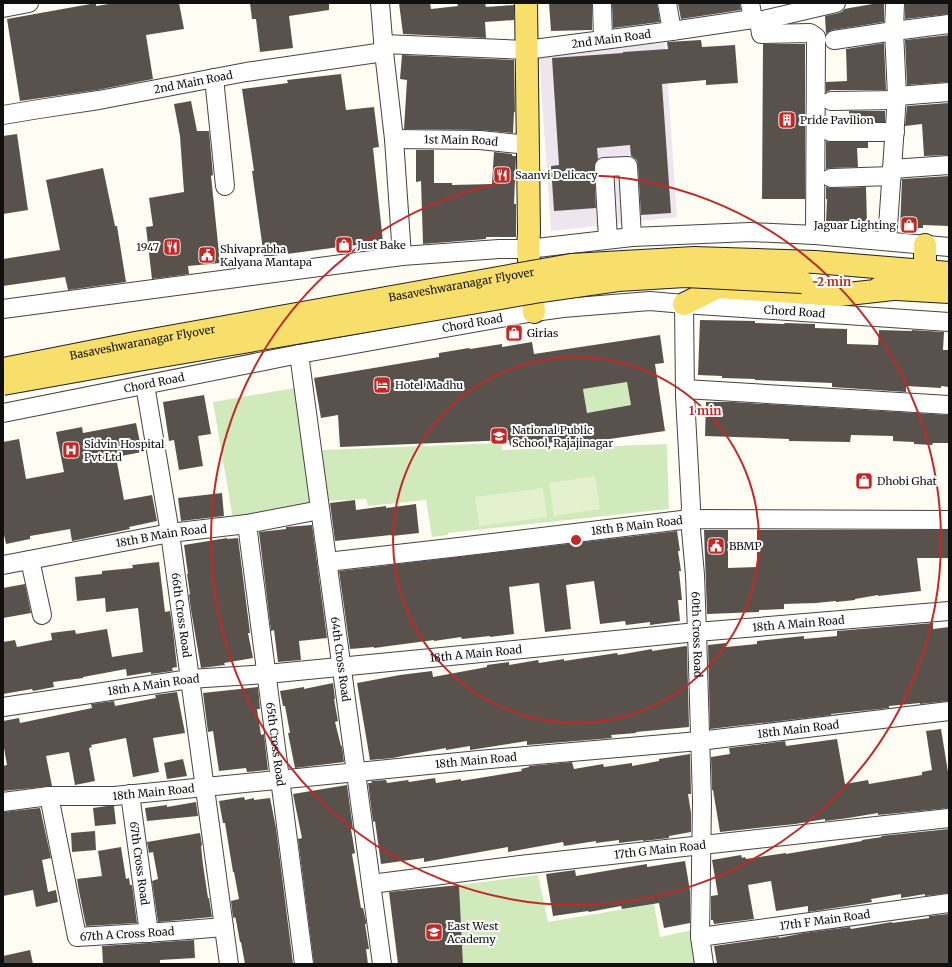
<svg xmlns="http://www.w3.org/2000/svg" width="952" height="967" font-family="Merriweather,serif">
  <rect width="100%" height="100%" fill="#fffdf3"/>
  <path fill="#eee5ee" d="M665 43 677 217 551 231 539 55Z"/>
  <path fill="#d1eabc" d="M627 382 631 405 587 413 583 389Z
    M294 388 315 504 233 519 213 402Z
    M502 443V450L667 444 669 509 458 532 448 533V535L432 537 426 500 368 506 366 499 327 501 322 450Z
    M538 875 548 922 654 904 660 937 692 930 698 964H463L459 885Z"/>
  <path fill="#e3f1ce" d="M595 476 600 509 554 516 549 483Z
    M543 488 547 517 479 526 475 497Z"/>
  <path fill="#59524c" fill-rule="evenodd" d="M96 3V6L115 3H179L184 29 146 35 153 79 97 90 20 101 7 19Z
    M250 3H329V10L289 16 293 48 260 52 256 19H252Z
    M399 3H430L431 9 458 6 457 3H485L486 7 514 5V20L485 22 486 38 403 34Z
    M549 3H592V30L551 31Z
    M612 3H657L660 22 613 28Z
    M678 3H740L741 10 681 19Z
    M878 3H884V22L832 30 828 32 826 34 825 16 839 13 843 11 844 9Z
    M905 3H949V14L905 19Z
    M949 35V82L907 85 905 40Z
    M701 40 702 47 735 45 738 83 706 85V80L662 84 671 213 641 215 638 165 637 160 633 157 631 156 630 145 597 148 598 159 595 163 594 168 596 208 554 211 551 166 559 165 552 58 623 53V52L668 49 667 42Z
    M884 43 886 90H831L826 92V82L847 81 846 49Z
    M763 44H805V199H762Z
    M402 55 514 60 515 112H514L513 133 480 130 404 129 407 80 400 79Z
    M341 74 346 110 374 107 379 147 373 148 383 242 332 248 264 257 252 171H254L242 89 288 83 287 80Z
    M191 101 197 131H209L213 175 211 176 220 263 188 266 189 274 152 279 146 227 153 226 149 198 184 192 180 136 174 104Z
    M949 103V155L924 156 922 124 905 126 907 106Z
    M849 111H885V122H849Z
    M17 134 28 210 3 214V136Z
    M826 141 830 142H868V148H857L858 167 831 168 826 169Z
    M416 150H434V183H452V185L492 184 494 152 512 154V156H516L514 204H516V237H486V239L423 244 421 181 416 182Z
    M103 168 115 226H117L126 282 68 290 65 277 3 286V259L60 250 46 180Z
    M949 176V226L923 225V228H900L902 179Z
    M826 187 831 188 866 187 867 223H846V222H826L827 199H826Z
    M700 320 755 321V323L784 324 785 323 815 324V328L847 329V344L878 345 879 330 912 331V330L944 332 943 350H949V387L941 386V388L906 386V392L832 387V383L755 380V379L722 378V376L698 375Z
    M660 335 664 363 655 364 665 431 568 445 567 441 510 446 509 440 340 447 338 415 321 418 314 378 439 357V353L469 348 470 349 502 344V347L532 342 534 354ZM627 382 631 405 587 413 583 389Z
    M204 395 211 434 198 436 203 466 179 470 174 440 169 441 163 402Z
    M706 402H732L949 415V443H933L932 445 914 444V442L893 441V436L851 435 850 442 789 441V439L705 436Z
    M136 423 142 452 116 457 124 500 152 495 157 521 129 527 130 529 72 541 70 529 30 536V539L6 544 3 530V442L19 439 26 479 64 472 56 432 82 427 83 433Z
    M222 493 224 516 181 521 178 498Z
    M355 500 356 510 386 506V508L416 504 419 533 392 536 391 535 335 541 330 503Z
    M312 525 327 638 299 641 301 660 278 662 274 630 271 631 259 532 286 529V527Z
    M704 530H728V568L757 567V530H949V558H917L921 591 878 596V595L855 599V600L836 602V601L816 603 784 604V609L759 610V612L707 614Z
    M677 531 680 551H678L681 571H679L682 600H678L680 621 650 625V622L626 625 625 621 600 624 594 581 566 585 571 629 545 632 539 583 509 587 514 634 490 637V636L462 639 461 637 434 641V640L374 648V647L350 649 339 571Z
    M227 538V539L238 538 250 633H248L253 658 224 663 225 665 201 668 191 610 189 595 190 594 187 574H188L184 545Z
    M159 562 165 612 170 611 173 631 177 667 172 668 173 671 151 674V672L127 676 126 669 83 677V678L53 682 54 687 33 691 32 689 3 694V642L15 640 17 647 52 640 51 633 75 630 76 634 107 629 112 657 143 652 138 608 106 612 105 598 77 601 75 577 102 574V571L133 568 132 565Z
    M25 584 31 613 3 618V588Z
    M933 623V629L949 627V701L920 704V703L889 706V708L831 714V715L710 729 708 645 726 643V647L757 644V641L804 636V639L837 636V631Z
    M686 646 687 647 689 727 636 732V733L611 735 612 738 527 745V741L470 750V746L446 750V748L412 754 393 758 370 760 357 683 400 675 432 671 433 677 487 667V665L509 662V665L538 660 539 663 564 659V661L617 653 618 655 652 649V651Z
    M333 683 335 699H334L338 721 335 722 341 746H342L344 762 295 768 288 733H290L285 706H283L280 691 304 687V689Z
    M258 687 260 709H257L261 735 264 734 268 770 247 772 246 768 219 771 213 731 208 732 203 693Z
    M177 692 185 733 153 738 159 772 133 777 126 738 91 745 92 747 89 748 95 781 75 785 69 752 46 756 52 786 3 791V766L7 765 3 742V721L19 718 20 723 92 708 91 704 114 701 115 706 156 698 155 695Z
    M941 729 949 778V808L878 815V813L848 818 825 821V819L795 824 720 832 713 790H712L711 757 730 754 729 748 785 741 786 746 837 739 845 784 868 780 869 784 922 775V772L932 770 926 731Z
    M690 754 691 794H688L691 813V832L669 836V838L643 841V840L619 843V840L596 843V841L564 846 563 842 508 852V847L424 862V858L381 864 375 821 373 822 368 783H372L371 781 386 780 387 783 408 780 409 782 435 778 436 783 461 779V781L522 771 521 769 529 767V766L572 762 574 769 603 764 604 767 632 763V766L659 761V759Z
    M183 759 187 776 167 779 164 763Z
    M347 785 353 829H351L355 853 352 854 361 908H363L366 921V924H365L369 949H366L368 964H314L298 839 302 838 293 794Z
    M244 797 245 800 254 798V800L270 798 276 828 293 964H245L241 942H240L236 920 235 917 233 918 231 901 239 899 234 872H233L225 823H223L219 801Z
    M196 802 198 816 147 821 145 808 167 805V807Z
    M107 806H114L116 824 95 826 93 808Z
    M40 808 51 858 42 860 48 892 56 890 58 902 36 907 33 890 3 896V812Z
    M949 829V893L925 896V894L901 898V894L871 899 872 902 847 906 808 912V906L776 911 771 881 748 885 754 919 714 924 713 920H711V896L718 895 712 860 741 855 742 858 745 857 746 859 786 853V854L862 841V840L882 837 881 836Z
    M95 831 96 850 72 852 71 833Z
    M200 833 202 845 201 846 203 865 208 898H209L212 917 158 922 152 881 158 879 153 852 149 853 147 842Z
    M121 847 126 879 129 878 130 885H132L137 923 86 926 79 891 77 879 102 876 98 851Z
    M685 861 690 891V923L664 928 659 903 622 909 621 906 589 912 588 911 553 916 546 874 575 870 576 876 647 864V867Z
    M459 885 463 964H398L389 892Z
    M949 914V964H717L714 946 779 937V938L804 933 850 927 851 929 892 922V923L929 918V916Z
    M194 940 195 958 160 960V964H103L102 946Z
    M30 950 33 964H3V956Z"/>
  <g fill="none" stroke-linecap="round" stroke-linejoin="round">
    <defs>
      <g id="minor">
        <path d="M380 3 384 52 394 139 402 256"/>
        <path d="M602 3 603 40"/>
        <path d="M667 3 672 31"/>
        <path d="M750 3 753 19"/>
        <path d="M3 8 29 3"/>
        <path d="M759 21 761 34 810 33 816 37 815 235"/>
        <path d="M834 40 894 31 949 24"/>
        <path id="s1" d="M383 44 526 50 672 31 753 19 759 21 836 3"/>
        <path d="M214 78 225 186"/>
        <path d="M897 96 949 92"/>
        <path d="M831 101 897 100"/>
        <path id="s2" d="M3 115 39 109 99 100 246 72 384 52"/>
        <path d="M830 132H895"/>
        <path id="s3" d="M394 139 480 140 528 145"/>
        <path d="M892 169 949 165"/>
        <path d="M831 178 892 176"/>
        <path d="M608 239 604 167 628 166 632 237"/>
        <path d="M887 241 897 96 894 31 895 3"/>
        <path id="s4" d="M684 304 685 396 691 507 690 519 695 575 697 632 702 801 700 937 704 964"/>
        <path d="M3 309 402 256 499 249H528L632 237 750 232 815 235 949 247"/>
        <path id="s5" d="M299 354 382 964"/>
        <path id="s6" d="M145 385 170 533 229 964"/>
        <path d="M685 389 949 405"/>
        <path id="s7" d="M3 413 299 354 534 312 563 308 650 301 684 304 949 322"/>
        <path id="s8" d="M247 524 304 964"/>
        <path d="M30 560 42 615"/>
        <path id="s9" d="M327 562 459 547 690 519 949 520"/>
        <path id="s10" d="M3 565 170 533 247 524 320 510"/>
        <path id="s11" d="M3 707 190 679 267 674 697 632 949 611"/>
        <path id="s12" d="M130 794 149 933"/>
        <path id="s13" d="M49 796 77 937 175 931 224 927"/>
        <path id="s14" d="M3 802 49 796H114L479 760 699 741 949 711"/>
        <path id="s15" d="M371 884 520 865 949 818"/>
        <path id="s16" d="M700 937 949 903"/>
      </g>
      <path id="major" d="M526 3 529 232 528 249 534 312
        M815 262 949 273
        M925 272V245
        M879 288 949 292
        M684 304 718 287 839 295 893 289"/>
    </defs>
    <use href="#minor" stroke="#434343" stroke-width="20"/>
    <use href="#major" stroke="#212121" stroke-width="24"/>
    <use href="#minor" stroke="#fff" stroke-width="18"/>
    <use href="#major" stroke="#f8de6a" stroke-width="22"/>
    <defs>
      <g id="major-bridge">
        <path id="s17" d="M3 369 135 343 571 265 694 258 815 262"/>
        <path d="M3 384 138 360 541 291 618 280 685 276 802 282"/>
      </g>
    </defs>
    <use href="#major-bridge" stroke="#212121" stroke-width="24" stroke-linecap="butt"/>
    <use href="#major-bridge" stroke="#f8de6a" stroke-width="22"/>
  </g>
  <g fill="none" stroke="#c12927" stroke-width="2">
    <circle cx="576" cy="540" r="183"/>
    <circle cx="576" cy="540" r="365"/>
  </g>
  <defs>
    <symbol id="building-square" viewBox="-11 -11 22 22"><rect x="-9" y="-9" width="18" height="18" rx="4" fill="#c12927" stroke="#fff"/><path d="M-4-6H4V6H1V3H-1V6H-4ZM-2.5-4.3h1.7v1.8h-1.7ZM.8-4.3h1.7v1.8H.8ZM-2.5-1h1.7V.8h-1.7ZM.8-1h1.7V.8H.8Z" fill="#fff"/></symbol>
    <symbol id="restaurant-square" viewBox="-11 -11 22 22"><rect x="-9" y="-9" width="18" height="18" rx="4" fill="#c12927" stroke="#fff"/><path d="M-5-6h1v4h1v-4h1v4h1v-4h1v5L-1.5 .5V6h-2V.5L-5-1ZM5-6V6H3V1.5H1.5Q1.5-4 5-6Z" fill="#fff"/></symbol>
    <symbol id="shop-square" viewBox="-11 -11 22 22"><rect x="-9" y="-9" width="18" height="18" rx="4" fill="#c12927" stroke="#fff"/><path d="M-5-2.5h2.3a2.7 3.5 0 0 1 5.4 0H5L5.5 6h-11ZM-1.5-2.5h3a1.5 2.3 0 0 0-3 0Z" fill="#fff"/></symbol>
    <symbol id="civic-square" viewBox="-11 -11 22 22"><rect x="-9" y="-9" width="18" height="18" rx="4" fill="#c12927" stroke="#fff"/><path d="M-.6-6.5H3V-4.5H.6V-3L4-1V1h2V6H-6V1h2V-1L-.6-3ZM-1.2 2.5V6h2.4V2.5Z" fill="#fff"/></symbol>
    <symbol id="hotel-square" viewBox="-11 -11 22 22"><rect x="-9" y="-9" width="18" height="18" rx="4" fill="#c12927" stroke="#fff"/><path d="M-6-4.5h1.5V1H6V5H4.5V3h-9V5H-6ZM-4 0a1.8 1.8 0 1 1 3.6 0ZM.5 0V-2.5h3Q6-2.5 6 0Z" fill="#fff"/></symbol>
    <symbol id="school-square" viewBox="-11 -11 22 22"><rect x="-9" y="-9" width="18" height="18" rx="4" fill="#c12927" stroke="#fff"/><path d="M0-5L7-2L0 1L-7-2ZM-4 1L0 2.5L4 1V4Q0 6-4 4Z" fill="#fff"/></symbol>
    <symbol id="hospital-square" viewBox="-11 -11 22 22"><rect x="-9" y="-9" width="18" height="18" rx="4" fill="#c12927" stroke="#fff"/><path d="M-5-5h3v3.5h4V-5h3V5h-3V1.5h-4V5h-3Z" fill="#fff"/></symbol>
  </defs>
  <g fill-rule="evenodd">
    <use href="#building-square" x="777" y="110" width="20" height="20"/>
    <use href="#restaurant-square" x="492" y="165" width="20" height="20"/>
    <use href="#shop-square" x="899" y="215" width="20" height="20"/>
    <use href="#shop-square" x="334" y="235" width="20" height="20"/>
    <use href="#restaurant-square" x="162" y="237" width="20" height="20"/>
    <use href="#civic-square" x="197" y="245" width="20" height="20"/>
    <use href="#shop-square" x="504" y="323" width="20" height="20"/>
    <use href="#hotel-square" x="372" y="375" width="20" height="20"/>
    <use href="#school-square" x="489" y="426" width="20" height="20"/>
    <use href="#hospital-square" x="61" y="440" width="20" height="20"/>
    <use href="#shop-square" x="854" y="471" width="20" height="20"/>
    <use href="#civic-square" x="706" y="536" width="20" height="20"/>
    <use href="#school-square" x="424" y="922" width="20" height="20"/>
  </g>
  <g text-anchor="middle" stroke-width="4" stroke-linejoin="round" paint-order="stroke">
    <g font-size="11" fill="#101010" stroke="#fff">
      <text dy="4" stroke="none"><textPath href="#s1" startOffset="229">2nd Main Road</textPath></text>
      <text dy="4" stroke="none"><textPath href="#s2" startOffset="193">2nd Main Road</textPath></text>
      <text dy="4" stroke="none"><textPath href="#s3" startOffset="67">1st Main Road</textPath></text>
      <text dy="4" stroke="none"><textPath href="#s17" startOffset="466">Basaveshwaranagar Flyover</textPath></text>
      <text dy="4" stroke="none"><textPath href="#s7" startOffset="802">Chord Road</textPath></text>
      <text dy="4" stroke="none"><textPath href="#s7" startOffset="478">Chord Road</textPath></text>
      <text dy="4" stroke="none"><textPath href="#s17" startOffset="142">Basaveshwaranagar Flyover</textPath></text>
      <text dy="4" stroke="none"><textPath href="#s7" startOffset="154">Chord Road</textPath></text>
      <text dy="4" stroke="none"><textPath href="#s9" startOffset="312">18th B Main Road</textPath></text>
      <text dy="4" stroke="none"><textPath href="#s10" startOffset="161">18th B Main Road</textPath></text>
      <text dy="4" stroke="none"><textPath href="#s6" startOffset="233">66th Cross Road</textPath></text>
      <text dy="4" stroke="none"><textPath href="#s11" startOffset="800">18th A Main Road</textPath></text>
      <text dy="4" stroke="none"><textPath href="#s4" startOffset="331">60th Cross Road</textPath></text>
      <text dy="4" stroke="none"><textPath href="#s11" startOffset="476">18th A Main Road</textPath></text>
      <text dy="4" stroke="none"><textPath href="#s5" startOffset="308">64th Cross Road</textPath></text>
      <text dy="4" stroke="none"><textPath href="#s11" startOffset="152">18th A Main Road</textPath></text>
      <text dy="4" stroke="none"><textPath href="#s14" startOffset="799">18th Main Road</textPath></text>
      <text dy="4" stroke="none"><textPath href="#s8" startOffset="222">65th Cross Road</textPath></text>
      <text dy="4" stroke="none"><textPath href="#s14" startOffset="475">18th Main Road</textPath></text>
      <text dy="4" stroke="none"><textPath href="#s14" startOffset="151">18th Main Road</textPath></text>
      <text dy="4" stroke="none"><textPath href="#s15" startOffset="291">17th G Main Road</textPath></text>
      <text dy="4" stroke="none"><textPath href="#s12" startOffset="70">67th Cross Road</textPath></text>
      <text dy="4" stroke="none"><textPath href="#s16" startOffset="126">17th F Main Road</textPath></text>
      <text dy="4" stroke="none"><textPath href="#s13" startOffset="194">67th A Cross Road</textPath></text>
    </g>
    <g font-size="11" fill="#101010" stroke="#fff" text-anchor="start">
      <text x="800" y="124">Pride Pavilion</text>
      <text x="515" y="179">Saanvi Delicacy</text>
      <text x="896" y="229" text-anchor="end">Jaguar Lighting</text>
      <text x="357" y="249">Just Bake</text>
      <text x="159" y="251" text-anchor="end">1947</text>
      <text x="220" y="253">Shivaprabha<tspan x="220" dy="13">Kalyana Mantapa</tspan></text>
      <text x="527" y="337">Girias</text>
      <text x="395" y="389">Hotel Madhu</text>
      <text x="512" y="434">National Public<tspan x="512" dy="13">School, Rajajinagar</tspan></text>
      <text x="84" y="448">Sidvin Hospital<tspan x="84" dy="13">Pvt Ltd</tspan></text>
      <text x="877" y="485">Dhobi Ghat</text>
      <text x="729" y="550">BBMP</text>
      <text x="447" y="930">East West<tspan x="447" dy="13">Academy</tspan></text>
    </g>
  </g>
  <circle cx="576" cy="540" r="6" fill="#c12927" stroke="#fff" stroke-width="2"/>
  <g font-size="12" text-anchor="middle" font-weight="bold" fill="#c12927" stroke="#fff" stroke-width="4" stroke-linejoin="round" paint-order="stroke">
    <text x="834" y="286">2 min</text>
    <text x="705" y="415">1 min</text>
  </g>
  <rect width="952" height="967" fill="none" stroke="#101010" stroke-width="8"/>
</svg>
